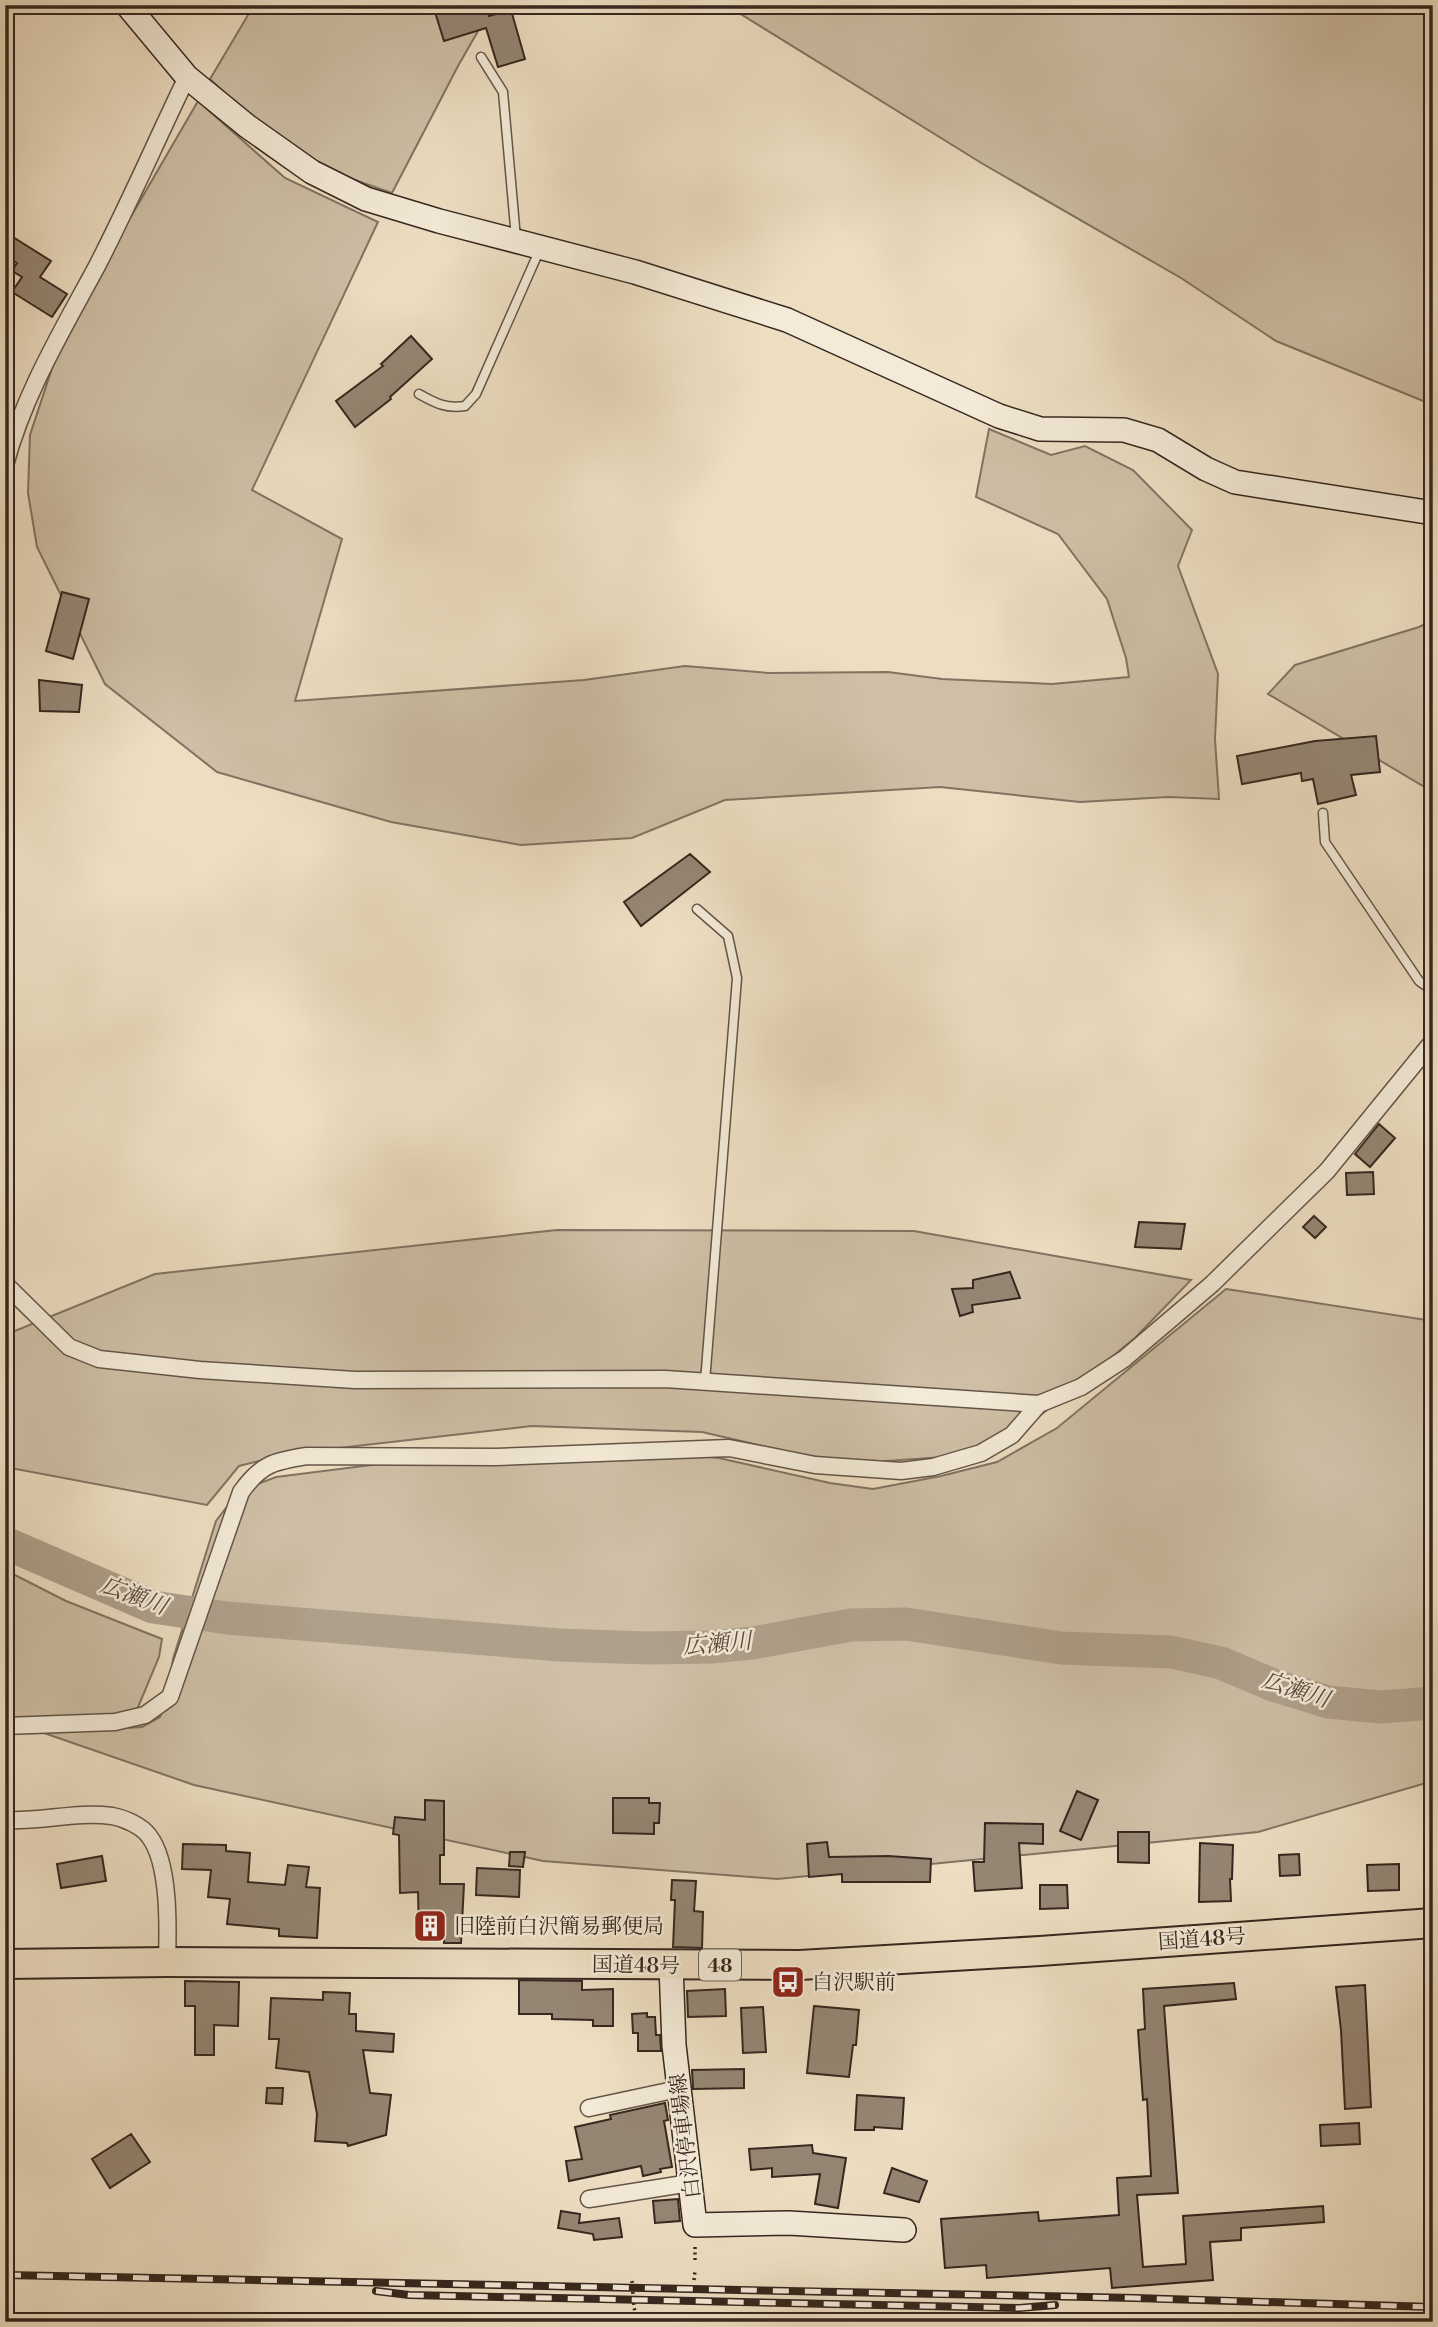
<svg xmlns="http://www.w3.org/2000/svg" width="1438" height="2327" font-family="'Libre Bodoni','Noto Serif JP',serif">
  <rect width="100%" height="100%" fill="#eddec2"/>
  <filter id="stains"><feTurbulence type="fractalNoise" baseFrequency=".00286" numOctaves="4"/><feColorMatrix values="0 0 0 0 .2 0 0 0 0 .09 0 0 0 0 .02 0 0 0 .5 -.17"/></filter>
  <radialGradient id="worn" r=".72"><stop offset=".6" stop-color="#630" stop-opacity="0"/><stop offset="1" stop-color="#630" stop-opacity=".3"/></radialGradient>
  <path fill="#cebfa6" stroke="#827362" stroke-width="2" d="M254 5H493L458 66 392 193 295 159 210 79Z
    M726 5H1433V405L1276 341 1181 278 983 164Z
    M198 101 285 178 378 222 252 490 342 539 295 701 584 680 685 666 769 673 888 672 942 679 1052 684 1129 677 1126 658 1107 599 1058 534 976 497 989 429 1051 455 1085 446 1133 470 1192 530 1178 566 1218 674 1215 739 1219 799 1168 797 1080 802 940 787 725 800 632 838 521 845 391 822 217 772 105 684 37 547 28 493 30 435 64 332Z
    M1433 620V792L1268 694 1295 665 1419 627Z
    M557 1230 914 1231 1191 1280 1135 1338 1036 1419 959 1456 842 1464 702 1432 532 1426 286 1454 239 1466 207 1505 5 1467V1335L155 1274Z
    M1226 1289 1433 1321V1781L1258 1832 777 1879 543 1861 194 1785 44 1733 142 1727 160 1717 169 1690 173 1659 216 1521 239 1491 276 1477 411 1460 653 1451 719 1458 830 1483 873 1489 941 1476 997 1462 1057 1428Z
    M5 1570 66 1601 162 1639 159 1657 136 1712 72 1721 14 1720 5 1717Z"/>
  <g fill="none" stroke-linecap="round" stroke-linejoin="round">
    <path stroke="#afa08b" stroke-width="33" d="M5 1543 153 1607 227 1618 559 1645 648 1648 711 1647 753 1643 851 1625 906 1624 1061 1648 1171 1652 1221 1663 1273 1685 1328 1702 1381 1707 1433 1703"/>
  </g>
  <path fill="#958674" stroke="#36271f" stroke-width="2" d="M460 5H485L489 16 511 10 525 59 498 67 486 28 444 41 435 12Z
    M5 232 51 261 40 277 67 294 52 317 12 292 22 277 12 271 17 263 5 256Z
    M411 336 432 359 390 397 391 399 355 427 336 401 383 366 381 364Z
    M62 592 89 599 73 659 46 651Z
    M39 680 82 685 79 712 40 711Z
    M1376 736 1380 772 1351 775 1356 795 1318 804 1313 779 1302 781 1301 773 1242 784 1237 756 1315 741Z
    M690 854 710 872 641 926 624 902Z
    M1379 1124 1395 1138 1370 1167 1355 1154Z
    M1373 1172 1374 1194 1347 1195 1346 1173Z
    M1314 1216 1326 1227 1315 1238 1303 1227Z
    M1139 1222 1185 1224 1181 1249 1135 1247Z
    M1010 1272 1020 1298 972 1305 973 1312 960 1316 952 1289 973 1288V1280Z
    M1077 1791 1098 1800 1081 1840 1060 1831Z
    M613 1798H649V1803H660L659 1823H654V1834L613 1833Z
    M425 1800 444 1801V1855H440V1884H464L461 1943H444V1935H419L418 1892 400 1893 399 1835 393 1834 395 1817 425 1820Z
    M985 1823 1043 1824V1844L1019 1843 1022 1888 975 1891 973 1862H984Z
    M1118 1832H1149V1863L1118 1862Z
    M827 1842 829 1857 888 1856 931 1859 930 1882H842V1874L809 1877 807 1844Z
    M1200 1843 1233 1845 1232 1879H1230L1231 1901 1199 1902Z
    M183 1844 226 1845V1851L250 1853 248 1882 285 1885 288 1865 309 1867 306 1887 320 1888 317 1938 279 1936V1929L227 1924 230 1899 208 1897 211 1870 182 1869Z
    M510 1852H525L523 1867 509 1866Z
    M1299 1854 1300 1875 1280 1876 1279 1855Z
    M102 1856 106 1881 61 1888 57 1864Z
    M1399 1864V1890L1368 1891 1367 1865Z
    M477 1868 520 1870 519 1897 476 1895Z
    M672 1880 696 1881 694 1911 703 1912 702 1948 673 1947 675 1900H671Z
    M1040 1885H1067L1068 1908 1040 1909Z
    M519 1980 582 1981V1990L613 1989V2026H593V2020L552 2019V2014H519Z
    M185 1981 239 1982 238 2026 214 2025V2055H195V2006H185Z
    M1234 1983 1236 1999 1164 2006 1178 2193 1137 2195 1143 2267 1186 2264 1183 2216 1323 2206 1324 2222 1241 2228V2240L1210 2242 1213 2280 1112 2288 1110 2268 987 2278 986 2265 945 2268 941 2219 1038 2212 1039 2221 1119 2215 1117 2178 1151 2176 1147 2099 1143 2100 1138 2030 1145 2029 1143 1989Z
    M1365 1985 1371 2107 1345 2109 1341 2030 1336 1987Z
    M725 1989 726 2016 688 2017 687 1991Z
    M323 1992 350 1993 349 2014H356V2031L394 2034 393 2052 363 2050 370 2093 391 2095 386 2135 348 2146 347 2143 315 2141 317 2114 309 2072 276 2068 279 2039H269L271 1998 323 2000Z
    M814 2006 859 2010 856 2045H853L849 2077 807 2073Z
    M763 2007 766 2052 743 2053 741 2008Z
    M647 2013V2017H655L656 2035H660L661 2051H638V2033H633L632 2014Z
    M744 2069V2088L693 2089 692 2070Z
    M267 2088H283L282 2104 266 2103Z
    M857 2095 904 2098 902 2129 874 2127V2130H855Z
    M665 2103 668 2120 664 2121 672 2167 660 2169 661 2172 643 2176 641 2166 569 2181 566 2161 582 2159 575 2127 611 2119 610 2115Z
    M1359 2123 1360 2144 1321 2146 1320 2125Z
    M131 2134 150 2162 110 2188 92 2159Z
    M812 2145 813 2153 846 2158 838 2208 815 2204 820 2174 772 2177V2168L751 2170 749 2149Z
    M892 2168 927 2181 919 2202 884 2193Z
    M678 2199 680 2221 655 2223 653 2201Z
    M561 2211 580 2214 579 2223 619 2218 622 2237 594 2240 593 2234 558 2228Z"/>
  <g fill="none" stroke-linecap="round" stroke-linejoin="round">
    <defs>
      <path id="lane" d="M481 57 503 92 516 238
        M419 394C435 403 446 409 465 406L476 394 540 249
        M1323 813 1325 842 1419 981 1433 991
        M697 909 728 936 737 978 705 1382"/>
      <path id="street" d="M5 465C24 394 62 331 97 266 129 204 157 139 187 77
        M5 1284 69 1347 99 1359 200 1370 355 1380 665 1379 1039 1404
        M5 1726 115 1722 145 1715 170 1697 241 1492C261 1464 274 1461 307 1456L496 1457 729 1448 815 1465 901 1471 933 1467 981 1453 1012 1435 1039 1404 1081 1387 1124 1359 1212 1284 1327 1171 1433 1041
        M5 1820C41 1822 77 1811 112 1816 124 1818 142 1826 149 1836 170 1863 168 1928 167 1962
        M589 2108 678 2089
        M589 2199 690 2183"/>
      <path id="secondary" d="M127 5 187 77 247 126 312 172 366 199 439 221 635 272 787 320 999 416 1040 429 1124 430 1158 440 1206 469 1235 482 1433 513
        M671 1965 674 2045 695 2225 789 2223 904 2230"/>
      <path id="highway" d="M5 1964 167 1962 800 1965 1040 1951 1433 1923"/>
    </defs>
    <use href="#lane" stroke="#645548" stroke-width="11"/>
    <use href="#street" stroke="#645548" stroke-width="19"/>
    <use href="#secondary" stroke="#36271f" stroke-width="26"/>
    <use href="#highway" stroke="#36271f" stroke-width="32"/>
    <path stroke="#36271f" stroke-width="3.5" stroke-dasharray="2 3.5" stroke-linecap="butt" d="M695 2260V2246
      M694 2280 695 2271
      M632 2281 634 2308 638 2320 643 2322"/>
    <use href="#lane" stroke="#f3ead7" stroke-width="8"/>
    <use href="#street" stroke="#f3ead7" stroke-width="16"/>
    <use href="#secondary" stroke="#f3ead7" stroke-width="23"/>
    <use href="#highway" stroke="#eddec2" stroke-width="28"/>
    <defs>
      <path id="rail" d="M5 2275 1135 2298 1433 2307
        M376 2291 409 2295 1019 2308 1055 2305"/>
    </defs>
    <use href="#rail" stroke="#36271f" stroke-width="8"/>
    <use href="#rail" stroke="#f3ead7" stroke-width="5" stroke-dasharray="16" stroke-linecap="butt"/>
  </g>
  <defs>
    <symbol id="building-square" viewBox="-11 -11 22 22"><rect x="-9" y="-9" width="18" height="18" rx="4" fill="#8f2418" stroke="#f3ead7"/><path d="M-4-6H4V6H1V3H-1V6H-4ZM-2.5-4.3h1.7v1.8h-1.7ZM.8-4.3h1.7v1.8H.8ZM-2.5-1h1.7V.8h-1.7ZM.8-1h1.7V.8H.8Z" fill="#fff"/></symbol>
    <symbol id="bus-square" viewBox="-11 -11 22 22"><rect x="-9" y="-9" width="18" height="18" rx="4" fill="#8f2418" stroke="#f3ead7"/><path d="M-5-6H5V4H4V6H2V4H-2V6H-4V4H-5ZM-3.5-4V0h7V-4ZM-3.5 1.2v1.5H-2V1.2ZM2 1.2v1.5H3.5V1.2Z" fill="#fff"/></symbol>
  </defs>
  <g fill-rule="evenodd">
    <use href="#building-square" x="411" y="1907" width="38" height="38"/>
    <use href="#bus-square" x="769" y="1963" width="38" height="38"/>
  </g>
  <g text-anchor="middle" stroke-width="5" stroke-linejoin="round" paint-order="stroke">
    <rect fill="#f3ead7" stroke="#6f6256" stroke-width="2" x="699" y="1949.5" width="42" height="31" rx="5"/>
    <g font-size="19" font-weight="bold" fill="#36271f">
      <text x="720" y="1972">48</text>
    </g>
    <g font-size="21" fill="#36271f" stroke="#f3ead7" text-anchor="start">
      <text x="454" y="1933">旧陸前白沢簡易郵便局</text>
      <text x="812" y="1989">白沢駅前</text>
    </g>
    <g font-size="21" fill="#36271f" stroke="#f3ead7">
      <text transform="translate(1202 1939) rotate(-4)" y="7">国道48号</text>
      <text transform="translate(636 1965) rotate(1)" y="7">国道48号</text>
      <text transform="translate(685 2136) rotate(-97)" y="7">白沢停車場線</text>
    </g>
    <g font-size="23" font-style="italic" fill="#5a4b3f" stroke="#f3ead7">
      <text transform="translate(134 1595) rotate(20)" y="8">広瀬川</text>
      <text transform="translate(717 1643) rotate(-5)" y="8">広瀬川</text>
      <text transform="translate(1296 1689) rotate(18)" y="8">広瀬川</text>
    </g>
  </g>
  <rect width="1438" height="2327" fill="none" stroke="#eddec2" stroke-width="28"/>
  <rect x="7" y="7" width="1424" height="2313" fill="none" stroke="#36271f" stroke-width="3.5"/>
  <rect x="14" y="14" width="1410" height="2299" fill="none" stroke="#36271f" stroke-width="2"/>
  <rect width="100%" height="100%" filter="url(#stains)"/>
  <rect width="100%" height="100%" fill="url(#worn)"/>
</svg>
